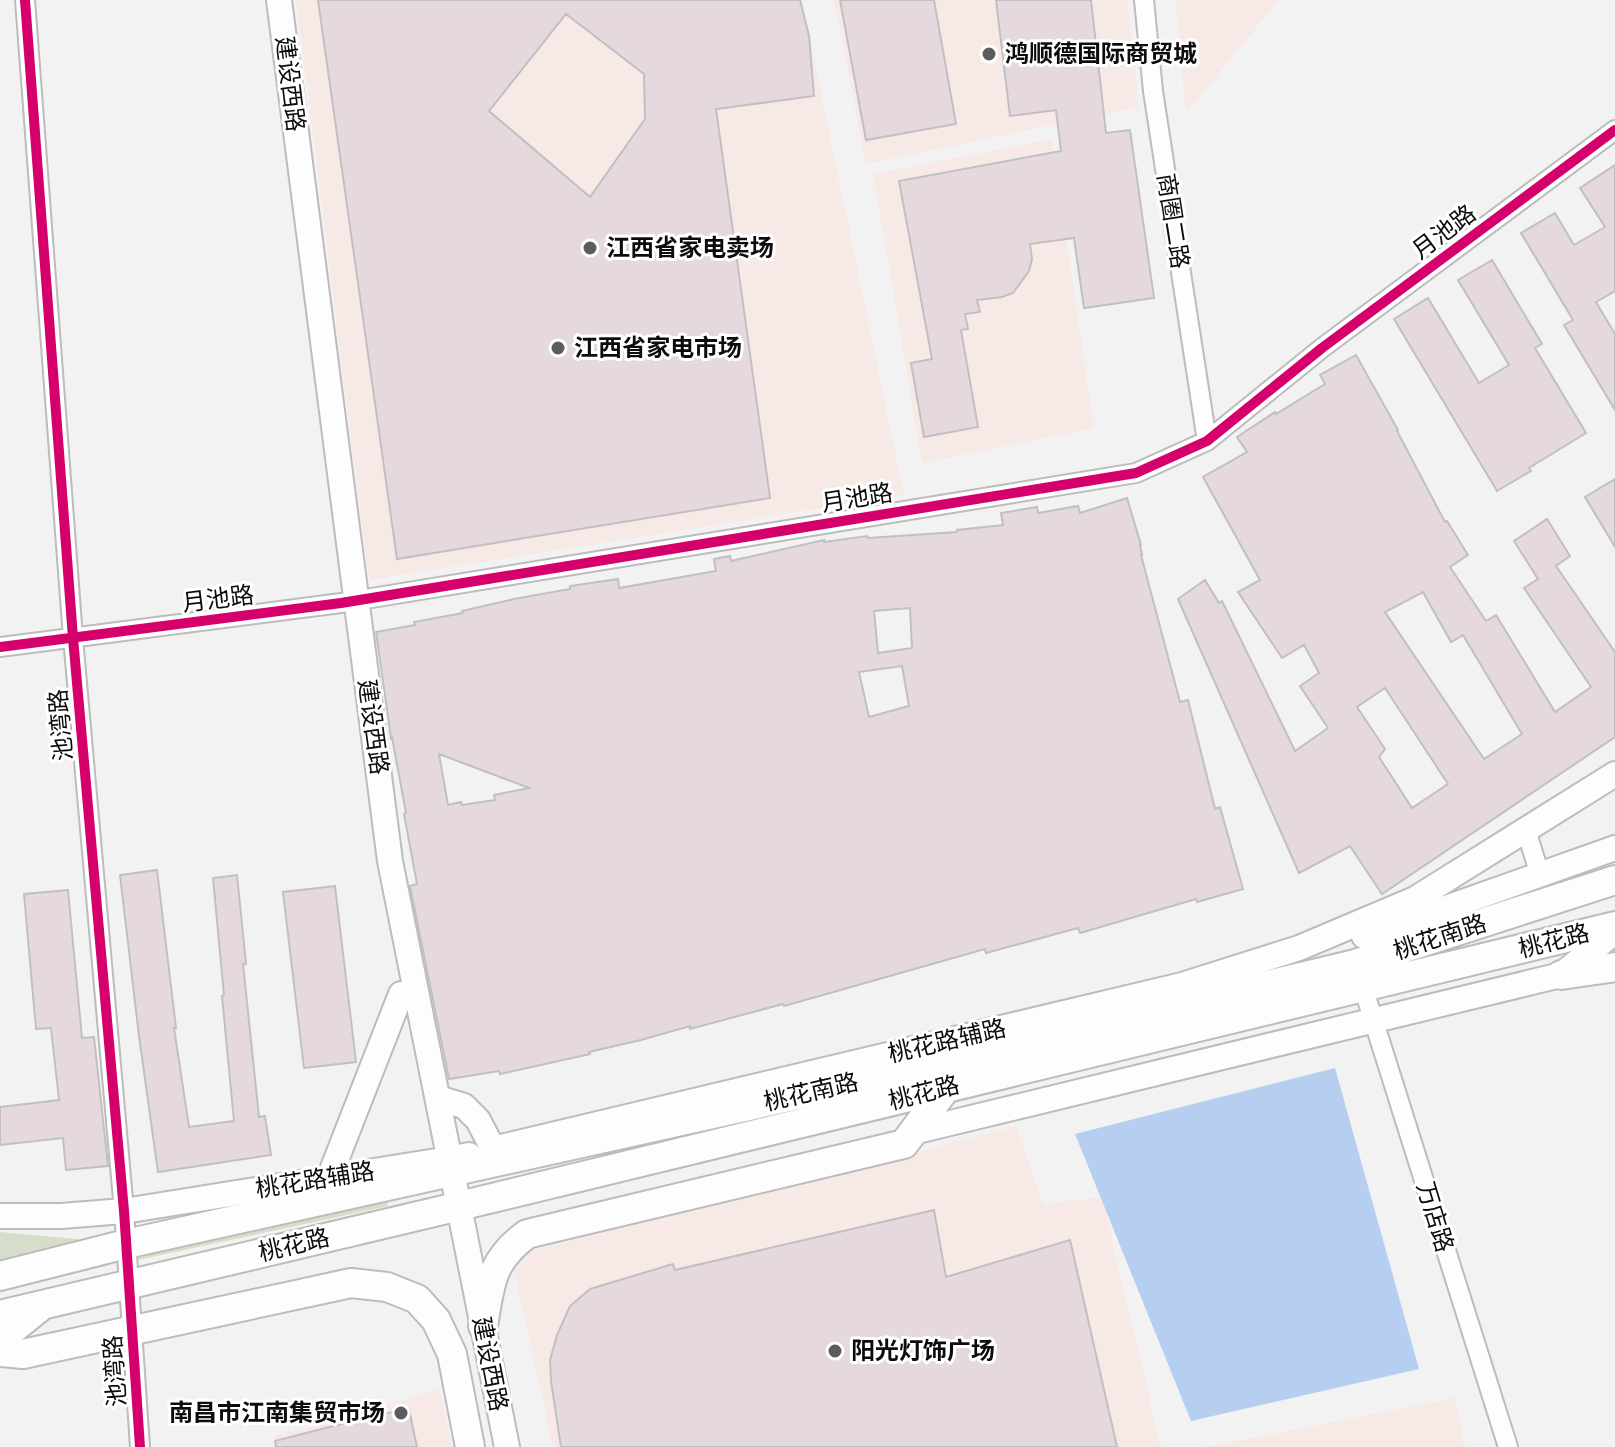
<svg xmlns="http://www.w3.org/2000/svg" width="1615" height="1447" font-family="'PT Sans','Noto Sans SC',sans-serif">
  <rect width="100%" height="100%" fill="#f2f2f3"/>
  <path fill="#f7e9e6" d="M296 0H802L904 495 369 580Z
    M834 0H1127L1139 107 866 164Z
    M1175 0H1279L1186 113Z
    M1052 139 1094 428 922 463 873 174Z
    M1016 1126 1043 1204 1102 1197 1161 1447H553L511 1256Z
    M440 1389 452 1447H277L275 1436Z
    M1455 1398 1465 1447H1205Z"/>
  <path fill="#d6dec9" d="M384 1187 388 1206 138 1260 134 1234Z
    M0 1232 109 1242 110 1265 0 1292Z"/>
  <path fill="#b6cef0" d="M1335 1068 1419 1369 1191 1421 1075 1134Z"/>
  <path fill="#e5d9de" stroke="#c1c0c1" stroke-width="2" fill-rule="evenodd" d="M318 0H800L809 36 814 96 716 109 770 498 397 559ZM566 14 644 74 645 119 590 197 489 111Z
    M840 0H934L956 124 866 140Z
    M996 0H1091L1106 133 1130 130 1154 298 1084 308 1074 238 1030 244 1032 259 1029 271 1013 293 1002 297 977 300 980 312 965 314 968 329 961 330 978 427 924 437 911 363 932 359 899 181 1061 151 1056 110 1010 116Z
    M1615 165V291L1596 302 1615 334V410L1564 325 1573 320 1521 233 1555 213 1574 245 1605 227 1580 188Z
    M1492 260 1542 344 1535 348 1586 433 1529 468 1531 471 1497 491 1394 319 1428 298 1479 383 1509 365 1458 280Z
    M1356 355 1398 430 1397 431 1445 522 1447 521 1468 555 1450 567 1486 621 1496 615 1555 712 1591 687 1524 588 1538 579 1514 541 1547 519 1570 556 1556 566 1615 652V737L1382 894 1350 846 1299 873 1178 599 1205 580 1219 603 1222 601 1295 751 1328 728 1300 686 1319 673 1304 645 1282 658 1238 592 1260 580 1203 477 1247 452 1237 437 1275 412 1276 414 1325 384 1320 375ZM1423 592 1451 642 1463 635 1522 734 1484 759 1385 612ZM1385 688 1448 784 1412 808 1379 757 1385 749 1357 707Z
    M1615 479V547L1585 497Z
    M1127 498 1141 545H1140L1142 555H1141L1180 702 1188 700 1215 809 1220 807 1243 889 1197 902 1196 899 1080 933 1078 928 986 953 985 949 784 1006 783 1004 690 1029V1026L641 1040 589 1052 590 1054 500 1074 499 1071 449 1079 410 886 417 884 404 814 406 813 392 737 391 738 376 632 415 625 414 622 463 613 462 611 514 599 570 589V586L618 579 619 588 716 571 714 559 730 556 731 561 824 540V542L867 536 868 538 957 532V530L1003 525 1001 513 1037 507 1038 513 1078 506 1080 513ZM910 608 912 648 878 653 874 611ZM902 666 909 706 869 717 859 672ZM439 754 492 774 529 788 494 795 495 800 462 805 461 802 448 805Z
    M157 870 176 1028H174L189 1127 234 1121 222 996 224 995 213 878 237 875 246 964H243L259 1117 265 1116 271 1155 158 1172 139 1036 120 875Z
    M335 886 356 1062 304 1068 283 892Z
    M68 890 82 1038 94 1037 108 1166 66 1170 63 1138 0 1145V1107L59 1100 51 1028 36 1029 24 894Z
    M934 1210 946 1277 1070 1240 1117 1447H561L551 1381 550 1360 557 1335 570 1306 590 1289 673 1264 675 1270Z
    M409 1409 417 1447H276L275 1441 368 1417Z"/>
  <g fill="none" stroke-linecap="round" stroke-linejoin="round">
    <defs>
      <path id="minor" d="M25 0 73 638 124 1211 140 1447
        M1144 0 1153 91 1207 441
        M0 647 341 603 1136 473 1207 441 1322 348 1615 130
        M1526 830 1540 875
        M1363 987 1508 1447"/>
      <path id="secondary" d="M279 0 390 861 507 1447
        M1364 936 1398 925 1615 848
        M438 1098 464 1106 478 1120 493 1149
        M913 1132 1561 975 1615 932
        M505 1146 1182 985 1299 948 1415 899 1615 774
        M329 1178 401 994
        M0 1216H61L124 1211 449 1159 469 1155
        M0 1342 47 1304"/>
      <path id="primary" d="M1561 975 1615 967
        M0 1276 126 1244 938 1064 1355 964 1615 880
        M0 1315 443 1210 1615 926
        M483 1326C490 1285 490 1261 527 1234L904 1144 946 1088
        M0 1352 23 1354 351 1283 387 1287 417 1299 436 1320 452 1354 470 1447"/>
    </defs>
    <use href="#minor" stroke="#bcbcbc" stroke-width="22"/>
    <use href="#secondary" stroke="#bcbcbc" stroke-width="28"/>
    <use href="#primary" stroke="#bcbcbc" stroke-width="32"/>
    <use href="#minor" stroke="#fdfdfd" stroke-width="18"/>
    <use href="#secondary" stroke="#fdfdfd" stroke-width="24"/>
    <use href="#primary" stroke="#fdfdfd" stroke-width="28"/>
    <defs>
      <path id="cycleway" d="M25 0 73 638 124 1211 140 1447
        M0 647 341 603 1136 473 1207 441 1322 348 1615 130"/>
    </defs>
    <use href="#cycleway" stroke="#fff" stroke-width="15"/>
    <use href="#cycleway" stroke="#d6006c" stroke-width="10"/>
  </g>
  <g fill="#5c5c5d" stroke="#fff" stroke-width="3">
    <circle cx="989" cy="54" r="8"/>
    <circle cx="590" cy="248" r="8"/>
    <circle cx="558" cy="348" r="8"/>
    <circle cx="835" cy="1351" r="8"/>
    <circle cx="401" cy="1413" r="8"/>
  </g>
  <g text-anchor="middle" stroke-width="6" stroke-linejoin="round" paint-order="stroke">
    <g font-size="24" font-weight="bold" fill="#0c0c0c" stroke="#fff" text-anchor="start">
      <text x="1005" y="62">鸿顺德国际商贸城</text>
      <text x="606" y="256">江西省家电卖场</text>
      <text x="574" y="356">江西省家电市场</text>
      <text x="851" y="1359">阳光灯饰广场</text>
      <text x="385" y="1421" text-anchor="end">南昌市江南集贸市场</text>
    </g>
    <g font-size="24" fill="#0c0c0c" stroke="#fff">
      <text transform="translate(290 84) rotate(83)" y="8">建设西路</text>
      <text transform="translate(1173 221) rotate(81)" y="8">商圈二路</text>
      <text transform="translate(1444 232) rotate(-37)" y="8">月池路</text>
      <text transform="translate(857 498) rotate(-9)" y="8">月池路</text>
      <text transform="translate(218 599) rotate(-7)" y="8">月池路</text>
      <text transform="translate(61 725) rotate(-95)" y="8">池湾路</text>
      <text transform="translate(373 727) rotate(82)" y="8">建设西路</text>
      <text transform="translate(1440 937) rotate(-18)" y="8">桃花南路</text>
      <text transform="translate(1554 941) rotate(-14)" y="8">桃花路</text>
      <text transform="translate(947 1041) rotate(-13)" y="8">桃花路辅路</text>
      <text transform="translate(811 1092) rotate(-13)" y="8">桃花南路</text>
      <text transform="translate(924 1093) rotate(-14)" y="8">桃花路</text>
      <text transform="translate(315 1180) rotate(-9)" y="8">桃花路辅路</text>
      <text transform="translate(1435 1217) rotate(73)" y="8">万店路</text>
      <text transform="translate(294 1245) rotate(-13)" y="8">桃花路</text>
      <text transform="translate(490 1364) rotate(79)" y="8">建设西路</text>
      <text transform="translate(115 1371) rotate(-94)" y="8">池湾路</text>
    </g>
  </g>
</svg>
